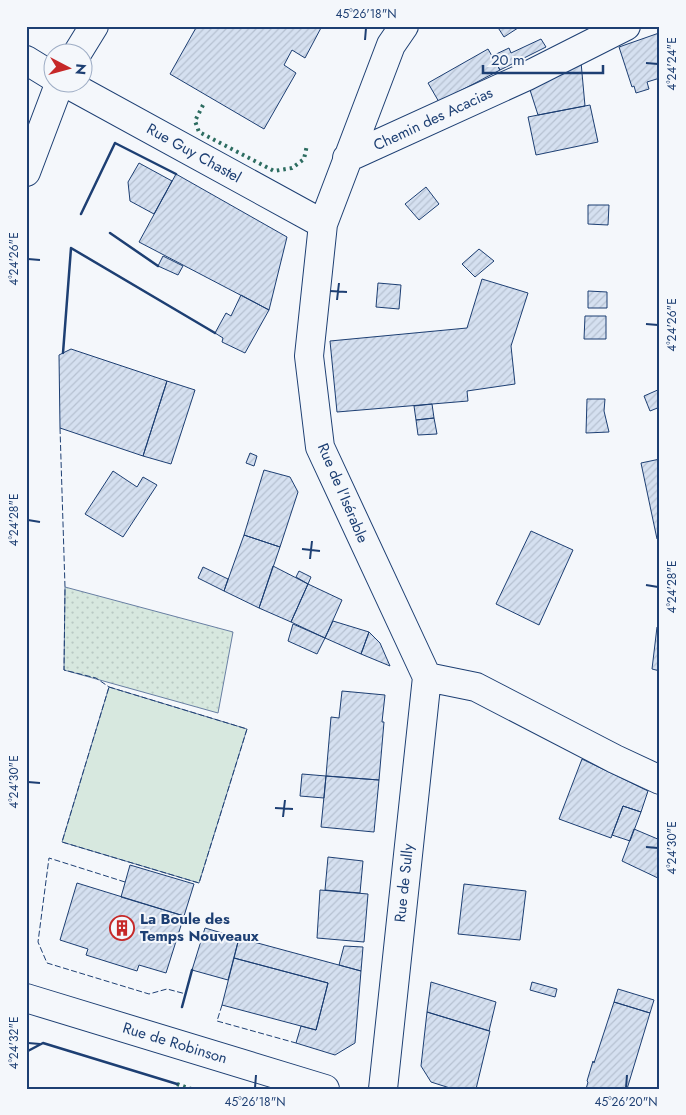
<svg xmlns="http://www.w3.org/2000/svg" width="686" height="1115" font-family="Jost,sans-serif">
  <defs>
    <pattern id="green-dots" width="8" height="8" patternUnits="userSpaceOnUse" patternTransform="scale(1.25)"><rect width="8" height="8" fill="#d7e8df"/><path d="M2 2h.1M6 6h.1" fill="none" stroke="#b8c8c3" stroke-width="1.8" stroke-linecap="round"/></pattern>
    <pattern id="building-hatch" width="6" height="6" patternUnits="userSpaceOnUse" patternTransform="scale(1.25)"><rect width="6" height="6" fill="#d5e0f0"/><path d="M-1 1l2-2M0 6l6-6M5 7l2-2" fill="none" stroke="#b6c1d1"/></pattern>
  </defs>
  <rect width="100%" height="100%" fill="#f4f7fb"/>
  <path fill="url(#green-dots)" stroke="#687fa3" d="M65 587 233 632 218 713 64 670Z"/>
  <path fill="#d7e8df" stroke="#687fa3" d="M109 687 247 729 199 883 62 842Z"/>
  <path fill="url(#building-hatch)" stroke="#1d3f73" d="M197 26H322L305 58 292 50 284 65 296 73 264 129 170 74Z
    M497 26H521L504 37Z
    M659 33H660V78L647 82 649 89 636 93 634 86 632 87 619 47Z
    M541 39 546 47 500 70 492 56 509 48 511 53Z
    M488 49 500 70 439 102 428 83Z
    M581 62 585 106 538 115 530 90Z
    M590 105 598 142 536 155 528 117Z
    M139 163 172 181 154 214 130 201 128 182Z
    M176 174 287 237 269 310 139 242Z
    M426 187 439 204 419 220 405 204Z
    M588 205H609L608 225 588 224Z
    M479 249 494 261 475 277 462 264Z
    M163 256 183 266 178 275 158 266Z
    M482 279 528 293 511 346 515 384 467 391 468 401 337 412 330 341 467 328Z
    M378 283 401 285 399 309 376 307Z
    M588 291 607 292V308H588Z
    M241 295 269 310 245 353 222 342 223 338 215 333 226 313 231 316Z
    M585 316H606V339H584Z
    M71 349 167 381 143 456 60 428 59 355Z
    M167 381 195 390 171 464 143 456Z
    M660 389V407L650 411 644 396Z
    M587 399H605L604 411 609 432 586 433Z
    M432 404 434 418 416 420 414 406Z
    M434 418 437 434 418 435 416 420Z
    M250 453 257 456 254 466 246 463Z
    M660 459V538L657 539 641 463Z
    M264 470 290 477 298 492 280 547 244 535Z
    M113 471 137 487 143 477 157 485 123 537 85 514Z
    M531 531 573 550 539 625 496 604Z
    M244 535 280 547 259 608 224 591Z
    M273 566 308 584 291 622 259 608Z
    M203 567 228 579 224 591 198 578Z
    M299 571 311 577 308 584 296 577Z
    M308 584 342 600 325 638 291 622Z
    M333 621 369 632 361 654 325 638Z
    M293 624 325 638 317 654 288 641Z
    M657 627H660V671L652 669Z
    M369 632 380 643 390 666 361 654Z
    M342 691 385 695 382 722H384L379 780 326 776 331 717 339 718Z
    M582 759 648 791 641 812 623 806 611 838 559 819Z
    M302 774 326 776 324 798 300 796Z
    M326 776 379 780 374 832 321 827Z
    M623 806 641 812 630 841 612 835Z
    M634 829 660 840V879L622 861Z
    M328 857 363 861 360 893 325 890Z
    M130 865 194 884 184 916 121 897Z
    M77 883 184 916 166 973 139 965 137 971 86 955 88 949 60 940Z
    M464 884 526 891 520 940 458 934Z
    M320 890 368 894 364 942 317 938Z
    M205 928 239 938 228 980 192 970Z
    M239 938 361 971 355 1043 335 1055 296 1043 301 1026 316 1030 328 983 234 958Z
    M344 946 363 947 361 971 339 965Z
    M234 958 328 983 316 1030 222 1005Z
    M431 982 496 1002 489 1031 427 1012Z
    M532 982 557 989 555 997 530 990Z
    M618 989 654 1000 650 1013 614 1002Z
    M614 1002 650 1013 627 1089H586L588 1082 587 1081 593 1061 594 1063Z
    M427 1012 490 1031 476 1089H453L431 1082 421 1066Z"/>
  <g fill="none" stroke-linecap="round" stroke-linejoin="round">
    <defs>
      <path id="minor" d="M404 26 391 45 323 224 309 356 320 447 427 677
        M26 60 52 76
        M64 82 323 224
        M347 158 527 76 626 26
        M427 677 476 687 615 759 660 780
        M26 998 325 1089
        M383 1089 427 677"/>
      <path id="tertiary" d="M78 52 94 26
        M26 172 60 82"/>
    </defs>
    <use href="#minor" stroke="#1d3f73" stroke-width="30"/>
    <use href="#tertiary" stroke="#1d3f73" stroke-width="30"/>
    <use href="#minor" stroke="#f4f7fb" stroke-width="28"/>
    <use href="#tertiary" stroke="#f4f7fb" stroke-width="28"/>
    <path stroke="#2c6c60" stroke-width="4" stroke-dasharray="2.5 4" stroke-linecap="butt" d="M203 105 195 121 199 132 274 171 292 168 304 159 307 145
      M177 1084 191 1089"/>
    <path stroke="#1d3f73" stroke-width="1" stroke-dasharray="6 2.5" stroke-linecap="butt" d="M60 428 65 587 64 670 96 678 109 687
      M109 687 247 729 199 883 62 842Z
      M125 882 49 858 38 942 47 963 149 994 167 989 186 994
      M222 1005 217 1021 296 1043"/>
    <path stroke="#1d3f73" stroke-width="2.5" d="M81 214 115 143 176 174
      M110 233 158 266
      M63 353 71 248 215 333
      M182 1007 192 970
      M26 1052 43 1043 177 1084"/>
  </g>
  <path fill="none" stroke="#1d3f73" stroke-width="2" d="M365 40 366 28M646 63 658 64M28 259 40 260M330 291 347 292M337 300 339 283M646 324 658 325M28 520 40 522M302 549 320 551M310 559 312 541M646 585 658 587M28 782 40 783M275 808 293 809M283 817 285 800M646 847 658 848M28 1043 40 1044M255 1088 256 1075M626 1088 627 1075"/>
  <defs>
    <symbol id="building-ring" viewBox="-11 -11 22 22"><circle r="9.5" fill="#f4f7fb" stroke="#c62828" stroke-width="1.5"/><path d="M-4-6H4V6H1V3H-1V6H-4ZM-2.5-4.3h1.7v1.8h-1.7ZM.8-4.3h1.7v1.8H.8ZM-2.5-1h1.7V.8h-1.7ZM.8-1h1.7V.8H.8Z" fill="#c62828"/></symbol>
  </defs>
  <g fill-rule="evenodd">
    <use href="#building-ring" x="108" y="914" width="28" height="28"/>
  </g>
  <g text-anchor="middle" stroke-width="4" stroke-linejoin="round" paint-order="stroke">
    <g font-size="15" fill="#1d3f73" stroke="#f4f7fb">
      <text transform="translate(433 119) rotate(-25)" y="5">Chemin des Acacias</text>
      <text transform="translate(194 153) rotate(29)" y="5">Rue Guy Chastel</text>
      <text transform="translate(343 493) rotate(67)" y="5">Rue de l'Isérable</text>
      <text transform="translate(404 883) rotate(-84)" y="5">Rue de Sully</text>
      <text transform="translate(175 1043) rotate(17)" y="5">Rue de Robinson</text>
    </g>
    <g font-size="15" font-weight="bold" fill="#1d3f73" stroke="#f4f7fb" text-anchor="start">
      <text x="140" y="924">La Boule des<tspan x="140" dy="17">Temps Nouveaux</tspan></text>
    </g>
  </g>
  <rect width="686" height="1115" fill="none" stroke="#f4f7fb" stroke-width="55"/>
  <g transform="translate(68 68) rotate(96)"><circle r="24" fill="#f4f7fb" stroke="#9eadc5"/>
  <path d="M0-4L9 19L0 12L-9 19Z" fill="#c62828"/>
  <text y="-8" font-size="14" font-weight="bold" text-anchor="middle" fill="#1d3f73">N</text>
  </g>
  <path d="M483 65v8h120v-8" fill="none" stroke="#1d3f73" stroke-width="2.5"/>
  <text x="491" y="65" font-size="15" fill="#1d3f73" stroke="#f4f7fb" stroke-width="4" paint-order="stroke">20 m</text>
  <rect x="28" y="28" width="630" height="1060" fill="none" stroke="#1d3f73" stroke-width="2"/>
  <g font-size="12" text-anchor="middle" fill="#1d3f73">
    <text x="366" y="18">45°26'18"N</text>
    <text transform="translate(672 64) rotate(-90)" y="4">4°24'24"E</text>
    <text transform="translate(14 259) rotate(-90)" y="4">4°24'26"E</text>
    <text transform="translate(672 325) rotate(-90)" y="4">4°24'26"E</text>
    <text transform="translate(14 520) rotate(-90)" y="4">4°24'28"E</text>
    <text transform="translate(672 587) rotate(-90)" y="4">4°24'28"E</text>
    <text transform="translate(14 782) rotate(-90)" y="4">4°24'30"E</text>
    <text transform="translate(672 848) rotate(-90)" y="4">4°24'30"E</text>
    <text transform="translate(14 1043) rotate(-90)" y="4">4°24'32"E</text>
    <text x="255" y="1106">45°26'18"N</text>
    <text x="626" y="1106">45°26'20"N</text>
  </g>
</svg>
